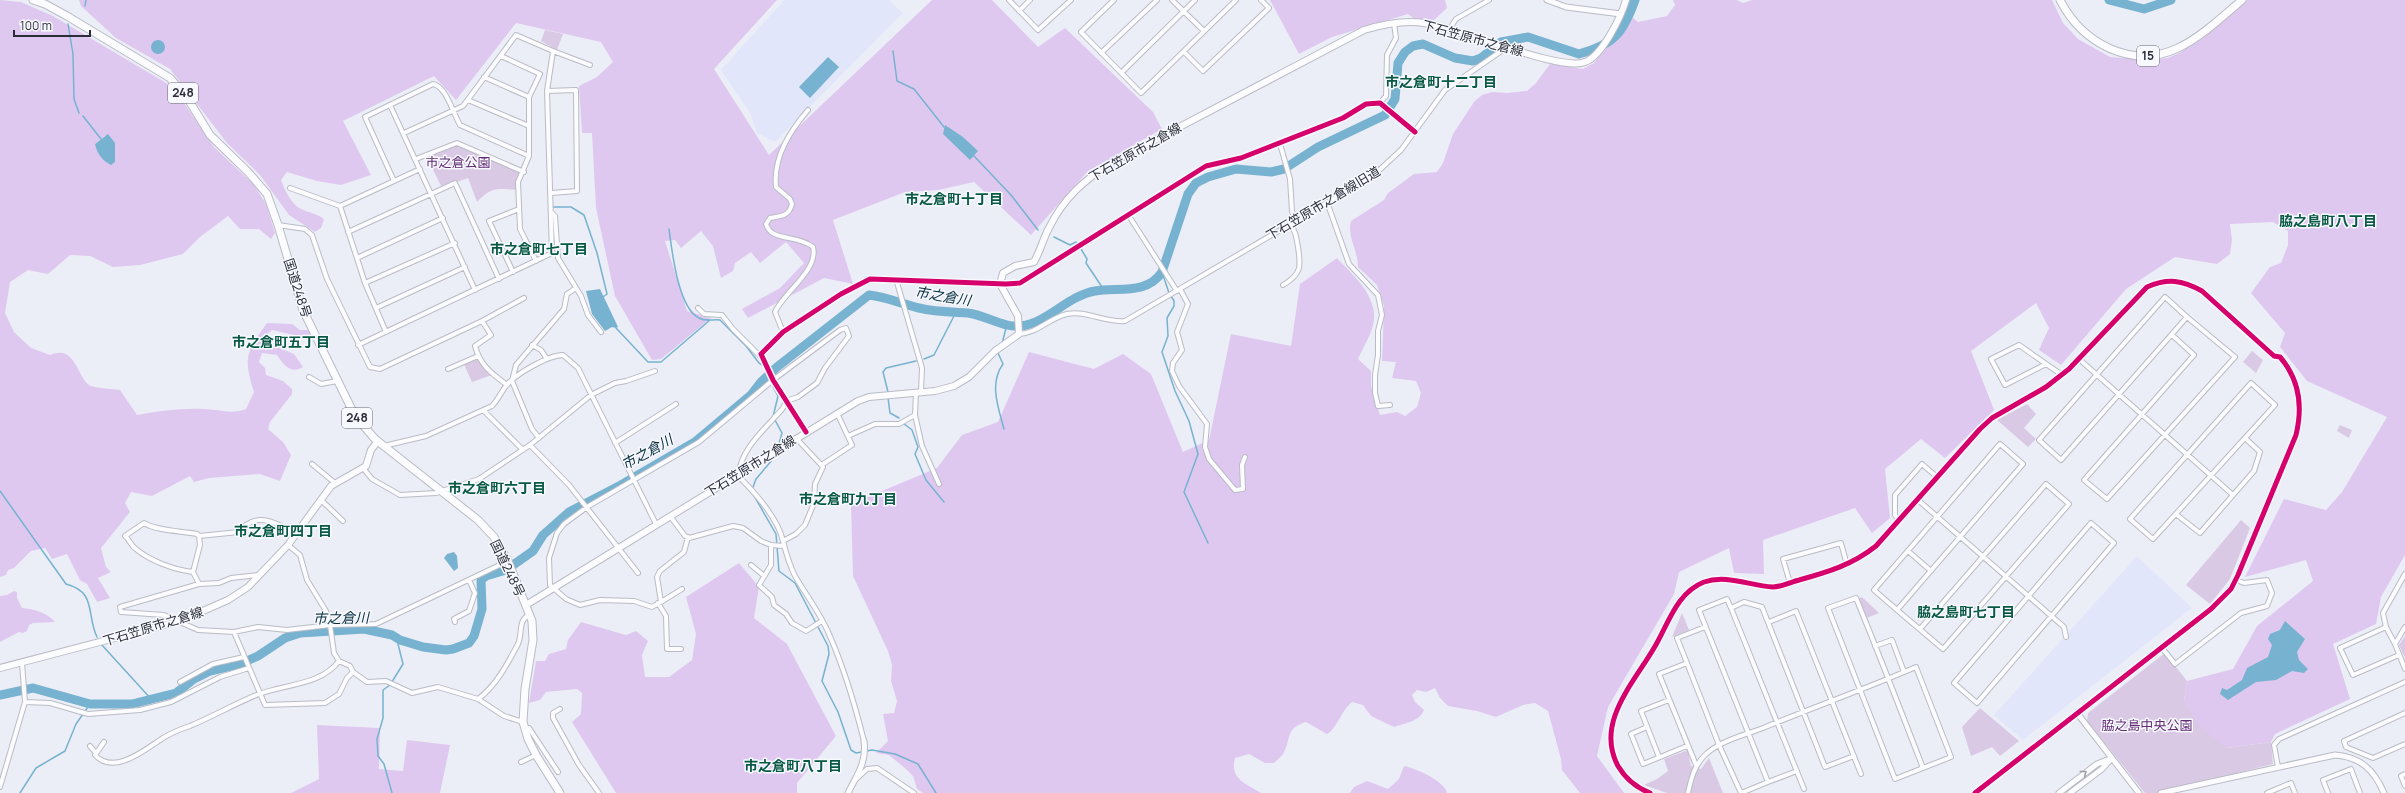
<svg xmlns="http://www.w3.org/2000/svg" width="2405" height="793" font-family="Manrope,'Noto Sans JP',sans-serif">
  <rect width="100%" height="100%" fill="#eceef7"/>
  <path fill="#e2e6fa" d="M784 0H889L903 13 775 142 757 133 750 113 721 70Z
    M2137 556 2192 608 2023 740 1994 715Z"/>
  <path fill="#d9c9e5" d="M545 30 563 34 557 50 541 41Z
    M457 143 524 172 518 182V190C498 189 492 186 477 202L468 178 457 182 455 180 441 186 426 155Z
    M2252 351 2263 360 2256 373 2243 362Z
    M476 358 492 375 472 382 464 364Z
    M2027 404 2036 414 2024 428 2036 439 2028 447 1997 420Z
    M2340 425 2352 430 2349 438 2337 431Z
    M2241 520 2250 528 2230 579 2210 604 2186 585Z
    M1862 597 1879 613 1867 618 1859 598Z
    M1682 613 1689 630 1672 637Z
    M2405 636V658L2399 645Z
    M2165 653 2187 681 2184 700 2227 748 2271 742 2273 764 2157 793H2145L2087 721 2088 713Z
    M1980 708 2019 741 2000 756 1992 747 1971 756 1962 727Z
    M1688 750 1691 766 1701 769 1709 758 1723 793H1667L1644 785 1657 779 1668 771 1664 759Z"/>
  <path fill="#dfc8ef" fill-rule="evenodd" d="M0 0 21 2 53 16 168 84 182 100 214 147 254 185 266 204 275 233 271 239 259 229H240L228 216 200 237 183 254 140 265 113 267 90 256 70 255 48 274 28 270 10 282 5 313 14 332 31 348 50 355C75 344 77 376 89 385 93 388 113 389 120 390L137 415C159 411 181 408 203 409 218 409 232 415 246 409L254 392C243 357 246 352 267 323L292 324 300 330H308L312 339 272 330 263 338 270 344 294 354 303 367C291 375 283 364 277 355L262 353 259 362 265 368 266 375 283 381 292 389V394L270 422 268 429 283 442 291 455 280 481 260 474 209 478 194 482 190 476 152 496 131 492 125 503 130 512 101 548 106 567 111 572 98 578 110 598 97 602 87 584 80 580 67 554 52 559 45 548 31 551 14 568 8 570 6 575 0 577ZM105 136 115 149 95 144Z
    M79 0H777L714 69 769 155 932 0H992L1038 47 1065 28 1153 112 1162 129 1088 171 1031 235 974 182 938 190 905 192 833 220 853 284 824 278 748 318 742 309 780 288 804 263 786 242 760 263 751 252 735 263 733 271 721 278 713 246 701 231 681 248 675 240 665 241 687 311 711 318 661 359 652 360 615 296 596 208 592 133H582L579 86 597 77 613 62 601 42 516 23 456 100 434 76 343 121 371 175 341 185 317 181 287 172 281 180C285 190 290 203 301 209 309 213 316 213 324 219L321 228 315 232 289 215 260 175 227 143 170 69 116 38 81 6Z
    M1270 0H1445L1447 8 1434 20 1419 22 1408 14 1332 37 1299 54Z
    M1673 0H1737L1743 3 1752 0H2052L2063 23 2078 39 2110 57 2144 60 2168 58 2181 52 2247 0H2405V555L2381 597 2376 624 2333 644 2350 699 2275 734 2271 742 2227 748 2200 727 2184 700 2187 681 2233 669 2257 626 2313 581 2306 560 2245 577 2284 499 2326 510 2342 492 2387 417 2307 381 2280 347 2285 333 2251 293 2270 267 2281 263 2288 245V231L2273 222 2230 224 2232 240 2230 254 2217 264 2175 257 2126 289 2061 365 2039 350 2049 328 2036 303 1971 351 1994 410 1945 458 1921 439 1885 469 1890 518 1872 533 1855 508 1763 540 1764 574 1734 573 1729 548 1679 572 1674 594 1608 707 1597 756 1624 793H1580L1562 770 1561 759 1548 711 1535 703 1523 705 1496 717 1477 711 1448 706 1440 698 1435 688 1426 692 1417 690 1412 695 1415 702 1424 710C1419 722 1405 723 1394 727L1371 716 1363 705 1352 702C1341 711 1336 730 1327 734L1306 722C1284 729 1292 739 1283 754 1281 757 1277 760 1274 763H1265L1249 754 1235 758C1229 779 1247 784 1261 793H923L917 789 913 776 906 769 889 755 876 753 888 741 883 714 894 713 897 701 891 681 892 665 888 651 853 576 851 504 937 468 962 435 998 422 1029 352 1094 369 1123 354 1151 374 1183 452 1209 440 1231 334 1291 346 1300 284 1337 258C1353 275 1380 298 1373 325 1370 337 1363 348 1358 359L1371 371V386L1380 415 1397 412 1405 416 1417 407 1421 393 1416 381 1392 378 1396 362 1382 361 1384 306 1377 285 1358 267C1358 250 1347 238 1351 221L1384 200 1388 193 1414 174 1437 172 1443 163 1453 134 1474 102 1482 95 1492 92 1507 93 1527 91 1536 83 1550 64 1583 69 1594 63 1605 47 1616 42 1622 35 1633 18 1638 22 1667 16 1675 5Z
    M739 563 759 587 754 618 787 644 836 736 797 783V793H616L572 722 581 714 582 693 577 689 546 692 540 700 529 703 536 661H545L549 654 566 649 568 640 581 622 626 635 636 631 648 641 642 655 645 677H669L692 660 696 634 686 597Z
    M14 591 17 592V598L22 608C34 609 46 612 55 622L33 623 29 625 27 631 23 633 19 632 0 642V596L7 595Z
    M317 725 380 728 379 769 403 771 407 740 450 745 440 793H291L319 779Z
    M1404 766C1415 768 1445 781 1447 793H1350L1354 787 1367 781 1388 789 1399 779Z"/>
  <path fill="#77b2d0" d="M151 47a7 7 0 1 1 14 0a7 7 0 1 1-14 0Z
    M828 57 839 67 810 98 799 87Z
    M945 125 963 137 978 151 970 160 943 134Z
    M108 134 115 143V162L111 165C103 161 97 154 95 144Z
    M600 289 618 327 616 328 612 327 605 331 592 314 586 291Z
    M454 552 457 556 458 568 454 571 444 558 447 554Z
    M2285 621 2305 639 2297 652 2299 660 2308 669 2304 673 2292 671 2276 680 2256 682 2228 700 2220 694 2222 688 2227 690 2242 680 2247 668 2268 657 2272 645 2268 639 2270 634 2280 630Z"/>
  <g fill="none" stroke-linecap="round" stroke-linejoin="round">
    <path stroke="#77b2d0" stroke-width="1.5" d="M85 6 86 0
      M68 24 73 54 74 99 79 113
      M893 51 897 81 914 89 944 127
      M83 116 101 139
      M974 156 1011 195 1038 230
      M553 207H571L584 215 597 253 607 294 603 297
      M669 229C672 251 678 308 699 318 706 322 713 319 720 320L746 346 759 363 764 366 777 367
      M1054 237 1070 245 1076 242 1079 244
      M1081 249 1087 259 1086 263 1104 290
      M1162 272 1169 293 1174 301V306L1167 318 1168 336 1162 352 1175 391 1189 421 1198 454 1184 492 1208 543
      M616 328 648 362H661L710 320
      M1002 344 1007 324
      M999 351 998 353 1003 364C989 383 998 407 1004 429
      M924 359 934 355 955 314
      M766 378 767 379
      M773 387 778 396 773 417
      M888 392 883 372 886 368 916 361
      M888 398 890 413 899 418
      M775 420 782 433 778 447
      M903 423 912 430 918 447 915 454 926 480 944 502
      M752 490 756 479 778 453
      M0 491 66 584C97 592 86 614 97 637
      M753 494 776 534 779 571 795 583 828 646 829 654 822 681 838 712 851 750 856 753 872 750 895 754 918 764 936 793
      M101 644 152 700
      M20 793 36 768 65 751 76 724 90 704
      M392 793 384 764 378 756 377 739 383 718V690L390 685 403 664 398 644 400 640"/>
    <path stroke="#77b2d0" stroke-width="9" d="M2109 0 2144 9 2171 0
      M0 695 33 688 90 704H132L176 693 194 679 210 671 240 664 258 656 285 638 300 633 364 629 392 635 400 640 423 647 446 650 453 649 469 643 474 636 482 609 481 580 486 576 506 570 533 551 543 535 569 512 621 485 695 442 751 395 761 382 777 367 869 295C887 297 902 304 919 308 935 312 952 312 968 313 985 315 1003 328 1021 326 1049 322 1067 296 1095 291 1118 287 1147 295 1162 272L1188 194 1196 183 1208 177 1236 169 1271 172 1284 169 1318 147 1385 115 1395 99 1398 63 1405 52 1413 46 1423 44 1455 58 1473 61 1481 58 1501 42 1528 37 1579 54C1614 44 1623 34 1635 0"/>
    <defs>
      <path id="minor" d="M1009 0 1038 30 1071 0
        M1114 0 1081 32 1141 93 1236 0
        M1172 0 1204 31
        M1019 11 1030 0
        M1449 30 1456 19 1489 0
        M553 51 590 65
        M1184 52 1203 71 1269 8 1261 0
        M1101 53 1157 0
        M501 56 540 74 529 97V156L518 182 520 229 536 261
        M1121 73 1195 0
        M484 77 529 97
        M547 91 576 90 577 191 551 193
        M468 100 529 126
        M1380 103 1386 96 1387 55 1396 38 1394 23
        M390 105 475 290
        M1280 144 1290 179 1292 211 1295 220
        M416 159 457 143 524 172
        M394 181 365 117 433 84C446 86 453 113 460 125L529 156
        M290 188 340 206
        M1327 202 1349 264 1378 295 1382 315 1378 331V355L1375 375V393L1378 406 1390 405
        M551 212 555 216 558 258 581 296 588 315 601 332
        M1129 216 1177 291
        M278 225 305 229 312 235 327 279 370 367 380 369 482 321 491 335 475 346C480 365 491 373 507 385
        M348 232 455 183 499 279
        M357 258 443 218
        M513 272 489 221 519 209
        M896 279 922 368 921 391
        M365 283 455 243
        M1283 285C1302 274 1301 266 1298 247 1296 236 1296 233 1290 223
        M1180 289 1188 304 1177 332 1182 350 1173 363 1172 371 1179 386 1207 424 1205 447 1209 459 1235 490 1243 489 1242 465 1245 457
        M376 308 465 267
        M698 308 704 314 722 315 733 329 762 358
        M482 321 524 298
        M386 332 365 283 340 206 420 169
        M783 332 775 312C783 293 819 270 813 247 797 234 771 242 766 224L770 218C782 216 789 216 792 204L790 199 776 187C773 157 790 131 808 110
        M1019 334C1038 333 1049 318 1067 314 1086 310 1105 323 1125 321L1374 175 1401 150 1445 90 1507 47
        M2172 335 2194 355 2084 480 2107 499 2235 357 2187 317 2061 460 2039 440 2165 297 2187 317
        M358 345 552 253 547 91 553 51 516 35 463 106 404 133
        M532 345 541 350 547 359
        M2079 359 2233 495
        M2046 364 2005 385 1991 359 2019 345 2062 375
        M448 369 478 356
        M309 377 321 384 337 381
        M2251 383 2275 405 2153 539 2130 519Z
        M916 392 915 415 922 446 939 484
        M483 410 523 450
        M806 432 773 380 761 354 783 332 841 294 870 279 1006 284 1020 283 1206 166 1241 158 1343 118 1366 104 1380 103 1415 132
        M848 436 875 424H899L915 415
        M539 438 532 429 512 381 516 365 564 309 567 294 576 288
        M615 443 676 404
        M530 445 569 485 638 573
        M384 446 426 436 492 406C498 400 501 392 506 386 515 374 549 355 563 355L578 368 656 524
        M312 464 335 483
        M823 464 852 445 837 413
        M363 468 372 479 400 495 436 493 479 479 530 445 591 395 615 383 626 381 655 371
        M736 474C753 490 778 518 783 541 786 553 789 564 795 576 806 595 820 613 829 634 844 668 855 705 864 741
        M1918 500 2064 627 2066 637
        M322 501 343 521
        M2177 515 2200 533 2254 471 2260 452 2245 438
        M670 516 685 536 689 538 733 526 743 528 761 541 771 545 784 546
        M1899 520 1895 515V495L1922 464 1937 477
        M2091 523 2114 543 1977 703 1954 683Z
        M688 537 684 552 660 571 657 577 661 602 652 607 634 601 600 600 580 605 566 599 550 585 549 558 557 533 564 524 587 507 699 442 773 380 840 330 846 328 849 336 825 368 817 383 798 397 786 401C784 410 779 412 774 418 760 434 741 451 739 473
        M783 541 796 534 805 525 814 503 815 484 823 467 796 438
        M288 545 300 555 307 580 326 611 330 625 334 653 339 661 350 666 353 672 367 682 386 681 412 693 438 687 478 699 504 716 523 722
        M771 545V565L759 585 772 597 774 605 786 614 792 623 806 631 822 621
        M1908 551 1931 571
        M751 565 763 575
        M193 572 200 545 199 536
        M2405 574 2383 613 2386 627 2395 644 2405 627
        M258 575 231 578 219 583 199 584 120 607 121 612 164 615 198 630 234 632 258 627 287 630 330 625 376 624 508 561
        M1790 583 1783 559 1841 543 1847 565
        M199 584 193 572C175 570 150 561 136 549 130 545 130 540 125 536L144 523C156 531 183 531 197 534L199 536 239 532C256 510 277 523 297 534
        M661 602 682 589
        M658 603 666 616 667 649H681
        M1731 608 1804 789
        M1897 610 1874 590 2000 444 2023 464 1897 610 1943 649 2069 504 2046 484 1920 629
        M455 622 454 619 469 611 475 593 469 580
        M1769 622 1796 611 1861 774
        M2386 627 2340 648 2353 675 2399 655
        M234 632 265 705 325 703 339 694 347 678 353 672
        M2395 644 2405 669
        M1875 646 1892 640 1904 672
        M2162 648 2175 664 2241 613 2267 606 2272 593 2267 580 2244 583 2236 580
        M1687 663 1719 745 1741 793 1768 782
        M180 682 213 664 244 657
        M478 699C496 686 508 663 518 644 523 633 517 621 530 614
        M25 702 50 703 88 714 140 710 171 702 220 677 249 668
        M560 709 553 713V718L579 765 599 793
        M2405 713 2344 741 2346 747 2373 758 2405 744
        M1647 727 1631 734 1643 764 1687 746
        M525 729 529 728 558 772
        M104 742 95 755C114 776 146 749 163 738 171 733 181 729 190 726 214 716 236 703 259 694 286 684 321 685 339 661
        M90 746 96 753
        M1659 757 1641 711 1669 700
        M521 762 536 755
        M1696 765 1659 674 1687 663 1677 638 1705 627
        M2278 767 2274 745 2279 739 2405 682
        M1797 771 1768 782 1699 610 1727 599 1731 608 1744 602 1762 607 1825 767 1854 756
        M2405 774 2401 776 2405 786
        M854 781 867 769 877 768 914 793
        M0 787 25 702 22 663
        M1688 793C1691 779 1694 766 1705 755 1719 741 1745 735 1763 728 1814 707 1865 689 1916 667L1951 757 1895 779 1828 608 1856 598C1879 654 1901 711 1923 768
        M2267 793 2291 783 2295 793
        M2328 793 2323 780 2351 769 2360 793"/>
      <path id="tertiary" d="M1547 0 1566 7 1621 14
        M2077 713 2139 793
        M848 793C857 775 867 762 864 741
        M1650 793C1637 788 1625 778 1618 766 1595 723 1633 684 1654 648 1668 625 1676 593 1704 582 1727 574 1750 586 1773 587 1781 587 1791 582 1799 580 1828 572 1852 565 1876 546L1980 429 1992 418 2046 387 2069 369 2147 287C2168 278 2182 280 2202 291L2274 356 2280 357C2300 380 2303 406 2296 435L2238 575 2231 589 2211 609 1975 793
        M2059 793 2097 764 2112 758
        M2070 793 2102 769 2111 759
        M2161 793 2335 755C2361 757 2374 770 2384 793"/>
      <path id="secondary" d="M526 605 858 401 869 397 935 391 954 386 969 377 995 351 1019 334 1018 316 1000 284 1003 273 1015 266 1034 262C1040 252 1043 239 1049 228 1063 199 1084 180 1111 163L1364 30C1384 24 1404 20 1424 23 1458 28 1561 72 1585 62 1602 56 1621 17 1626 0
        M0 668 180 621 228 600 248 587 288 545 331 486 366 466 371 450 378 441"/>
      <path id="primary" d="M2060 0C2082 43 2131 70 2178 48 2201 37 2222 17 2242 0"/>
      <path id="trunk" d="M33 0 45 4 67 16 170 78 188 99 210 135 248 172 267 194 278 225 303 310 355 416 375 439 478 520 494 537 508 561 532 621 533 640 525 689 523 722 528 739 536 755 560 793"/>
    </defs>
    <use href="#minor" stroke="#b9bcc5" stroke-width="6"/>
    <use href="#tertiary" stroke="#b9bcc5" stroke-width="7"/>
    <use href="#secondary" stroke="#b9bcc5" stroke-width="8"/>
    <use href="#primary" stroke="#b9bcc5" stroke-width="9"/>
    <use href="#trunk" stroke="#b9bcc5" stroke-width="9"/>
    <use href="#minor" stroke="#fcfcfe" stroke-width="4"/>
    <use href="#tertiary" stroke="#fcfcfe" stroke-width="5"/>
    <use href="#secondary" stroke="#fcfcfe" stroke-width="6"/>
    <use href="#primary" stroke="#fcfcfe" stroke-width="7"/>
    <use href="#trunk" stroke="#fcfcfe" stroke-width="7"/>
    <defs>
      <path id="cycleway" d="M806 432 773 380 761 354 783 332 841 294 870 279 1006 284 1020 283 1206 166 1241 158 1343 118 1366 104 1380 103 1415 132
        M1650 793C1637 788 1625 778 1618 766 1595 723 1633 684 1654 648 1668 625 1676 593 1704 582 1727 574 1750 586 1773 587 1781 587 1791 582 1799 580 1828 572 1852 565 1876 546L1980 429 1992 418 2046 387 2069 369 2147 287C2168 278 2182 280 2202 291L2274 356 2280 357C2300 380 2303 406 2296 435L2238 575 2231 589 2211 609 1975 793"/>
    </defs>
    <use href="#cycleway" stroke="#f7f9ff" stroke-width="8"/>
    <use href="#cycleway" stroke="#d6006c" stroke-width="5"/>
  </g>
  <defs><path id="oneway-chevron" d="M-2-3.5L2.5 0L-2 3.5" fill="none" stroke-width="1.6" stroke-linecap="round" stroke-linejoin="round"/></defs>
  <use stroke="#9e9ea4" href="#oneway-chevron" transform="translate(2084 773) rotate(-38)"/>
  <g text-anchor="middle" stroke-width="3" stroke-linejoin="round" paint-order="stroke">
    <g fill="#f7f9ff" stroke="#686a73" stroke-width="1">
      <rect x="2137" y="46" width="22" height="20" rx="3"/>
      <rect x="168" y="83" width="30" height="20" rx="3"/>
      <rect x="342" y="408" width="30" height="20" rx="3"/>
    </g>
    <g font-size="12" font-weight="bold" fill="#2a2c37">
      <text x="2148" y="60">15</text>
      <text x="183" y="97">248</text>
      <text x="357" y="422">248</text>
    </g>
    <g font-size="13" fill="#2a2c37" stroke="#f7f9ff">
      <text transform="translate(1473 38) rotate(15)" y="5">下石笠原市之倉線</text>
      <text transform="translate(1135 152) rotate(-30)" y="5">下石笠原市之倉線</text>
      <text transform="translate(1323 203) rotate(-31)" y="5">下石笠原市之倉線旧道</text>
      <text transform="translate(298 288) rotate(72)" y="5">国道248号</text>
      <text transform="translate(750 466) rotate(-32)" y="5">下石笠原市之倉線</text>
      <text transform="translate(508 568) rotate(64)" y="5">国道248号</text>
      <text transform="translate(153 626) rotate(-17)" y="5">下石笠原市之倉線</text>
    </g>
    <g font-size="13" fill="#602a74" stroke="#f7f9ff">
      <text x="458" y="167">市之倉公園</text>
      <text x="2147" y="730">脇之島中央公園</text>
    </g>
    <g font-size="14" font-weight="bold" fill="#085944" stroke="#f7f9ff">
      <text x="1441" y="87">市之倉町十二丁目</text>
      <text x="954" y="204">市之倉町十丁目</text>
      <text x="2328" y="226">脇之島町八丁目</text>
      <text x="539" y="254">市之倉町七丁目</text>
      <text x="281" y="347">市之倉町五丁目</text>
      <text x="497" y="493">市之倉町六丁目</text>
      <text x="848" y="504">市之倉町九丁目</text>
      <text x="283" y="536">市之倉町四丁目</text>
      <text x="1966" y="617">脇之島町七丁目</text>
      <text x="793" y="771">市之倉町八丁目</text>
    </g>
    <g font-size="14" font-style="italic" fill="#062e3f" stroke="#f7f9ff">
      <text transform="translate(943 296) rotate(9)" y="5">市之倉川</text>
      <text transform="translate(647 452) rotate(-29)" y="5">市之倉川</text>
      <text transform="translate(341 618) rotate(-1)" y="5">市之倉川</text>
    </g>
  </g>
  <path d="M14 30v6h76v-6" fill="none" stroke="#2a2c37" stroke-width="2"/>
  <text x="20" y="30" font-size="12" fill="#2a2c37" stroke="#f7f9ff" stroke-width="3" paint-order="stroke">100 m</text>
</svg>
